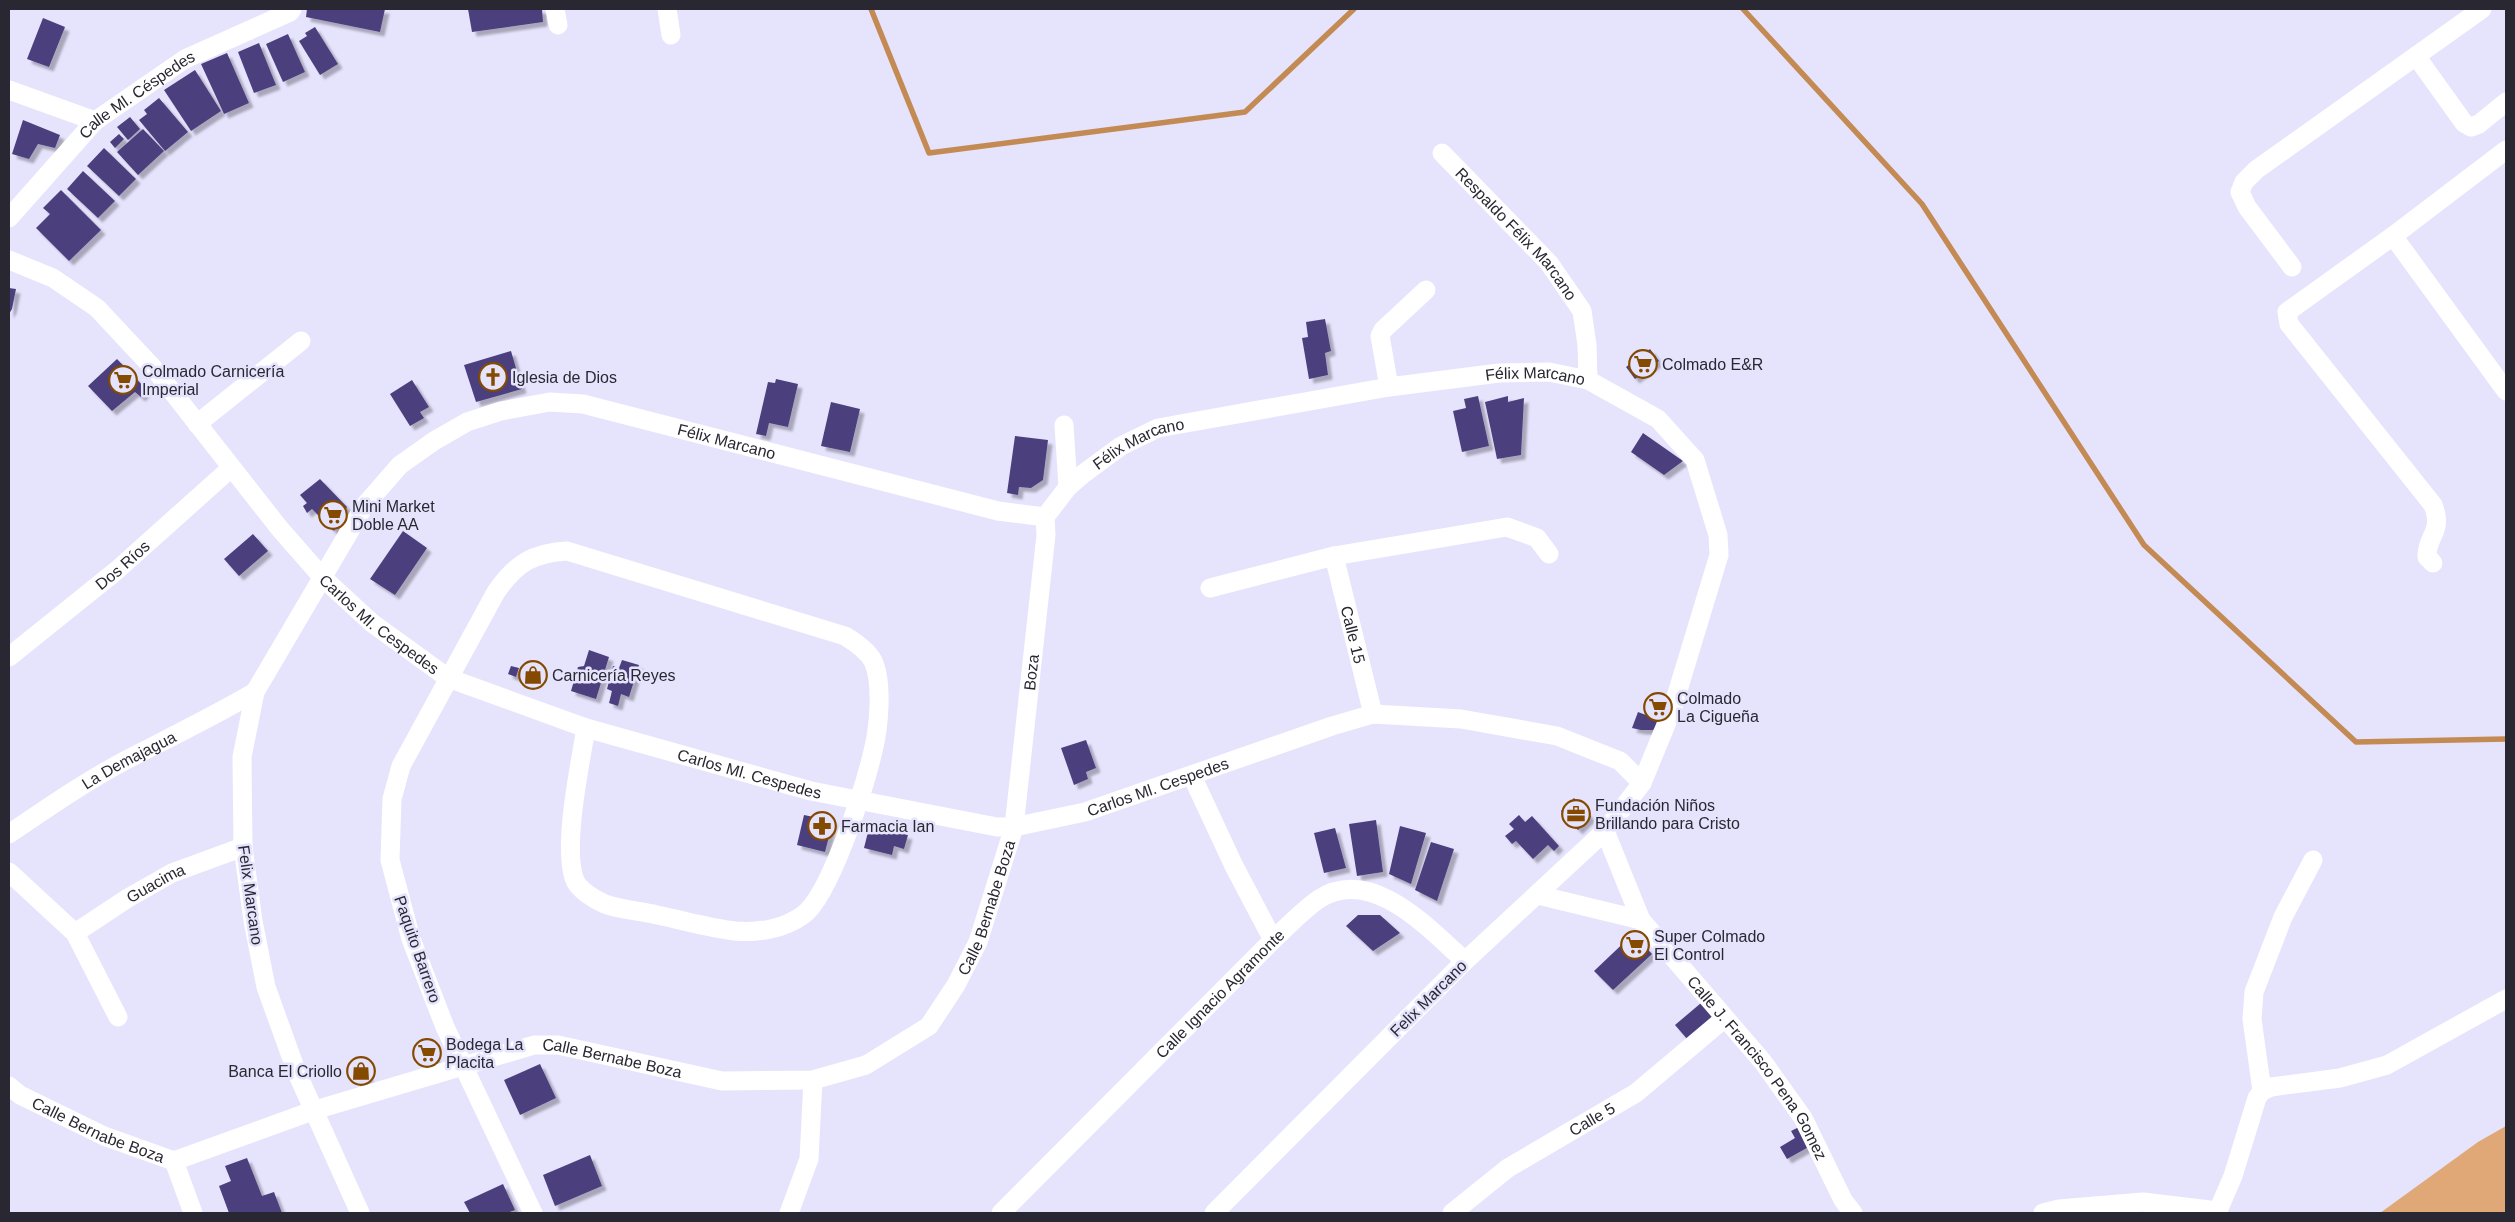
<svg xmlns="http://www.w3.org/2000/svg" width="2515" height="1222" font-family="Arial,sans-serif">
  <defs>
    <filter id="shadow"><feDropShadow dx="4.5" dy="4.5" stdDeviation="1" flood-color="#0004"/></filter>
  </defs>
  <rect width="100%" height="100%" fill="#e6e3fd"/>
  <path fill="#dfa876" d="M2506 1126V1213H2380L2478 1142Z"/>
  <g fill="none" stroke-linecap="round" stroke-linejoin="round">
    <path stroke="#c38a54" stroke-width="5.5" d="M871 9 929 153 1245 112 1354 9
      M1743 9 1922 204 2144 545 2356 742 2506 739"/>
  </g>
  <path fill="#4c407d" filter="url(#shadow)" d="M307 9H385L380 32 306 17Z
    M468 9H542L543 22 472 32Z
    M43 18 65 27 49 67 27 59Z
    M315 27 338 64 320 75 299 41 307 36 305 33Z
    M288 34 305 72 283 82 266 44Z
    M259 43 276 85 254 93 238 52Z
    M227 53 249 103 224 114 201 64Z
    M195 70 221 111 191 131 164 90Z
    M159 98 188 132 165 151 139 120 147 114 144 110Z
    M130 117 140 129 128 140 117 127Z
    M23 120 60 135 55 148 38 144 29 159 12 154Z
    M143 129 164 151 138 175 117 152Z
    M119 134 124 139 115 148 110 142Z
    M104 148 136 179 119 196 87 166Z
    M83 171 115 201 98 218 67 189Z
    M61 190 101 230 69 261 36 228 50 214 43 208Z
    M9 288 16 289 12 309 9 314Z
    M1325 319 1331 351 1325 353 1328 375 1309 379 1302 338 1308 337 1306 322Z
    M1650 349 1659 361 1635 379 1626 367Z
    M511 351 522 389 476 402 464 365Z
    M117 359 147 390 141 397 135 392 112 411 88 386Z
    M776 379 798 384 788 427 769 423 766 436 756 434 768 382 775 383Z
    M412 380 429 407 420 412 424 418 410 426 390 394Z
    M1478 396 1489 446 1462 452 1453 411 1466 408 1464 399Z
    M1508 396V402L1524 398 1521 455 1497 459 1485 402Z
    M831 402 860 409 850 452 821 446Z
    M1643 433 1683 461 1664 475 1631 452Z
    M1015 436 1048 440 1043 480 1031 488 1019 487 1018 495 1007 493Z
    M320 479 347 507 334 531 312 509 307 513 303 506 307 503 300 495Z
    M403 531 427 548 395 595 370 579Z
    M253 534 268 551 239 576 224 559Z
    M589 650 609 657 596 699 571 691 578 667 584 666Z
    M622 660 639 665 629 697 621 694 618 706 609 703 612 691 607 689 613 666 619 668Z
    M511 666 519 668 516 677 508 674Z
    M529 668 539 671 536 683 526 680Z
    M1653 696 1670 699 1663 721 1653 730H1641L1632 728 1638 712 1646 715Z
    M1086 740 1096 768 1086 772 1088 779 1074 785 1061 748Z
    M1574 798 1591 817 1578 830 1561 811Z
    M804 815 833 821 825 852 797 845Z
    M1519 815 1525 822 1532 816 1559 846 1554 851 1548 845 1533 859 1516 841 1512 844 1505 836 1514 829 1509 824Z
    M1376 820 1383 872 1357 876 1349 824Z
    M1400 826 1426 833 1411 884 1389 874Z
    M877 828 908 835 904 849 894 846 892 855 864 848 868 832Z
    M1335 828 1346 868 1324 873 1314 833Z
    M1431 842 1454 849 1437 901 1415 890Z
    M1358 915H1380L1400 933 1373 951 1346 926Z
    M1633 934 1652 954 1613 990 1594 971Z
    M1701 1003 1713 1017 1688 1040 1675 1025Z
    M431 1044 436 1059 424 1063 419 1048Z
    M364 1060 369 1078 358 1081 353 1063Z
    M540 1064 556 1098 520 1115 504 1080Z
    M1803 1125 1814 1144 1787 1159 1780 1147 1795 1138 1791 1131Z
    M590 1155 602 1186 555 1206 543 1175Z
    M247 1158 262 1196 274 1192 282 1213H229L219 1186 231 1181 225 1166Z
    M503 1184 515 1210 507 1213H470L464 1202Z"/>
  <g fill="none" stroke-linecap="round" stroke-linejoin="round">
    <g stroke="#fff" stroke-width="19">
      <path d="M555 9 558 25"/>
      <path d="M667 9 671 35"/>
      <path d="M2416 56 2464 123 2471 127 2479 124 2506 102"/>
      <path d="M9 90 95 121"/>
      <path id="s1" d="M1442 153 1549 263 1582 311 1587 345 1588 380"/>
      <path id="s2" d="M9 218 95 121 185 59 290 12 292 9"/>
      <path d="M2393 236 2506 391"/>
      <path id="s3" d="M9 260 53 278 97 308 156 371 280 529 323 578 372 623 448 678 586 728 811 791 997 827H1014L1085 812 1332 726 1373 714 1461 719 1557 736 1620 761 1642 783"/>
      <path d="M2292 267 2247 207 2240 192 2244 182 2256 170 2482 9"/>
      <path d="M1389 387 1380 336 1383 330 1426 290"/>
      <path d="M197 424 301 341"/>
      <path d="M1064 425 1068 487"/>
      <path id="s4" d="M1045 517 1068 487 1083 474 1121 446 1158 428 1389 387 1499 373 1549 372 1588 380 1658 419 1695 460 1718 535 1719 555 1672 710 1642 783 1605 831 1465 961 1214 1213"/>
      <path id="s5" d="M1334 556 1373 714"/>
      <path d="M2433 563 2427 557C2426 536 2444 532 2433 505L2289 324 2287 312 2393 236 2506 150"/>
      <path d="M1210 588 1334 556 1507 527 1537 538 1549 554"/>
      <path id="s6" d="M9 657 116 571 231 468"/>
      <path d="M1192 776 1234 866 1273 940"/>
      <path id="s7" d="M1605 831 1641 920 1763 1062 1803 1118 1843 1200 1853 1213"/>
      <path id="s8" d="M9 834C47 808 85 782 126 760 169 738 212 717 255 692"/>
      <path d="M9 872 75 933 118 1017"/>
      <path d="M1538 895 1641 920"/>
      <path id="s9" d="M75 933 128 898 172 873 243 847"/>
      <path id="s10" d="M9 1086 20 1095 104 1136 174 1161 315 1110 534 1045H558L722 1081 813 1080 866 1065 929 1026 956 985 978 942 1014 827 1046 535 1045 517"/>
      <path d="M2262 1091 2271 1087 2340 1078 2387 1065 2506 999"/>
      <path d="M2262 1091 2252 1019 2254 992 2283 917 2313 860"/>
      <path d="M174 1161 193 1213"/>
      <path id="s11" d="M360 1213 297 1073 266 987 253 921 243 847 242 757 255 692 365 505 400 465 434 441 467 422 501 411 550 402 583 404 998 511 1045 517"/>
      <path d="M533 1213 445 1027 411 939 390 860 392 799 401 766 496 592C516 563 533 553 567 551L845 636C855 642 867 650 873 661 883 682 879 728 873 751 865 786 830 896 803 915 784 929 758 933 735 931 709 928 682 920 657 915 641 911 621 910 605 904 595 900 577 889 574 878 563 844 580 765 586 728"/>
      <path d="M789 1213 809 1159 813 1080"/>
      <path id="s12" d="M1001 1213 1273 940C1288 926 1303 910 1319 899 1372 865 1429 929 1465 961"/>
      <path id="s13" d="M1452 1213 1508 1168 1636 1093 1725 1018"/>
      <path d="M2043 1213 2059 1209 2143 1202 2218 1211"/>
      <path d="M2217 1213 2233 1176 2257 1098 2262 1091"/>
    </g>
  </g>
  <defs>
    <symbol id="supermarket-ring" viewBox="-11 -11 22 22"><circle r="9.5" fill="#e6e3fd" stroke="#844b00" stroke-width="1.5"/><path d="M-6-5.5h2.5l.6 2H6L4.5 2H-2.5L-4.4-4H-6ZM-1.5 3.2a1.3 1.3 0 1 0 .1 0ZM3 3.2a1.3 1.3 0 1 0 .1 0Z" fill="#844b00"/></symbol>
    <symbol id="church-ring" viewBox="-11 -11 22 22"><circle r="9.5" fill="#e6e3fd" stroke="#844b00" stroke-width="1.5"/><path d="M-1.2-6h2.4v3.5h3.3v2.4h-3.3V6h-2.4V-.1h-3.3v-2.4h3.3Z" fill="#844b00"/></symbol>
    <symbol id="shop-ring" viewBox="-11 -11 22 22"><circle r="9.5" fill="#e6e3fd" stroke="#844b00" stroke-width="1.5"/><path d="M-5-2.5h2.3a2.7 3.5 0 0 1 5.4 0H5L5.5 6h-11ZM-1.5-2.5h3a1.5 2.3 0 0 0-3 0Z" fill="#844b00"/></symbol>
    <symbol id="office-ring" viewBox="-11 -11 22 22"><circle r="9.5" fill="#e6e3fd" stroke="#844b00" stroke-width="1.5"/><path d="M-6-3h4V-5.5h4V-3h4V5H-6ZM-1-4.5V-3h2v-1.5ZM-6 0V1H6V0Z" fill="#844b00"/></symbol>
    <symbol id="pharmacy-ring" viewBox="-11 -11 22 22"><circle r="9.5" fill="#e6e3fd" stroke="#844b00" stroke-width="1.5"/><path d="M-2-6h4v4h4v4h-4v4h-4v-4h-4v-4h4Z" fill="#844b00"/></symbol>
  </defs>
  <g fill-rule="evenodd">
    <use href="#supermarket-ring" x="1627" y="348" width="32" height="32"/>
    <use href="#church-ring" x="477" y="361" width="32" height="32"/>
    <use href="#supermarket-ring" x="107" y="364" width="32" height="32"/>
    <use href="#supermarket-ring" x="317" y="499" width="32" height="32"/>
    <use href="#shop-ring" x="517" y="659" width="32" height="32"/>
    <use href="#supermarket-ring" x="1642" y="691" width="32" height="32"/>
    <use href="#office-ring" x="1560" y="798" width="32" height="32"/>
    <use href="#pharmacy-ring" x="806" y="810" width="32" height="32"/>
    <use href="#supermarket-ring" x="1619" y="929" width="32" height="32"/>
    <use href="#supermarket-ring" x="411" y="1037" width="32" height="32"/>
    <use href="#shop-ring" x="345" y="1055" width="32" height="32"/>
  </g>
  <g text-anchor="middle" stroke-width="5" stroke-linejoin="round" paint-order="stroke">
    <g font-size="16" fill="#292832" stroke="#e6e3fd">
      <text dy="6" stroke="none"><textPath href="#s2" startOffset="179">Calle Ml. Céspedes</textPath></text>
      <text dy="6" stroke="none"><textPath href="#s1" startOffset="110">Respaldo Félix Marcano</textPath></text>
      <text dy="6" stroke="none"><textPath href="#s4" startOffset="528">Félix Marcano</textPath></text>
      <text dy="6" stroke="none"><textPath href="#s11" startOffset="1160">Félix Marcano</textPath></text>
      <text dy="6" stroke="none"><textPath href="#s4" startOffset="122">Félix Marcano</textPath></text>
      <text dy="6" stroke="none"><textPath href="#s6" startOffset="146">Dos Ríos</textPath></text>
      <text dy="6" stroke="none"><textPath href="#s3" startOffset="526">Carlos Ml. Cespedes</textPath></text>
      <text dy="6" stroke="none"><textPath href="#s5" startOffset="81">Calle 15</textPath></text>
      <text dy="6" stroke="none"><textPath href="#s10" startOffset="1346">Boza</textPath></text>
      <text dy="6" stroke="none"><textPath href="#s8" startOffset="141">La Demajagua</textPath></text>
      <text dy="6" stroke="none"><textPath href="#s3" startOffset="930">Carlos Ml. Cespedes</textPath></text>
      <text dy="6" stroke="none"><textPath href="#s3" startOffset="1350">Carlos Ml. Cespedes</textPath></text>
      <text dy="6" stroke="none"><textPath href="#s9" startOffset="95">Guacima</textPath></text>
      <text transform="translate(251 895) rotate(82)" y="6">Felix Marcano</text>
      <text dy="6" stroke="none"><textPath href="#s10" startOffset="1105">Calle Bernabe Boza</textPath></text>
      <text transform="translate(418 949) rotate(71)" y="6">Paquito Barrero</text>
      <text dy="6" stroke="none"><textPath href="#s12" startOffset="310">Calle Ignacio Agramonte</textPath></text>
      <text transform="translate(1428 998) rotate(-45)" y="6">Felix Marcano</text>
      <text dy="6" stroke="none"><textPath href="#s10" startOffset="640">Calle Bernabe Boza</textPath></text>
      <text dy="6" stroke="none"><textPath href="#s7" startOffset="285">Calle J. Francisco Pena Gomez</textPath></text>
      <text dy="6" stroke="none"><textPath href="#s13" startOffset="169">Calle 5</textPath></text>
      <text dy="6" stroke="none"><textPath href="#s10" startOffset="100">Calle Bernabe Boza</textPath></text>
    </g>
    <g font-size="16" fill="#292832" stroke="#e6e3fd" text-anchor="start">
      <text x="1662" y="370">Colmado E&amp;R</text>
      <text x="142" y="377">Colmado Carnicería<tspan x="142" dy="18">Imperial</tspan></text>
      <text x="512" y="383">Iglesia de Dios</text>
      <text x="352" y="512">Mini Market<tspan x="352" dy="18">Doble AA</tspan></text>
      <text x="552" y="681">Carnicería Reyes</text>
      <text x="1677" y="704">Colmado<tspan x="1677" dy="18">La Cigueña</tspan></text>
      <text x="1595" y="811">Fundación Niños<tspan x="1595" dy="18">Brillando para Cristo</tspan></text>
      <text x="841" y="832">Farmacia Ian</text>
      <text x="1654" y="942">Super Colmado<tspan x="1654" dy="18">El Control</tspan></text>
      <text x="446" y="1050">Bodega La<tspan x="446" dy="18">Placita</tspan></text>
      <text x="342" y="1077" text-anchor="end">Banca El Criollo</text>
    </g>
  </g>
  <rect width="2515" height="1222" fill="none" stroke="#292832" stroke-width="20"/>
</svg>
